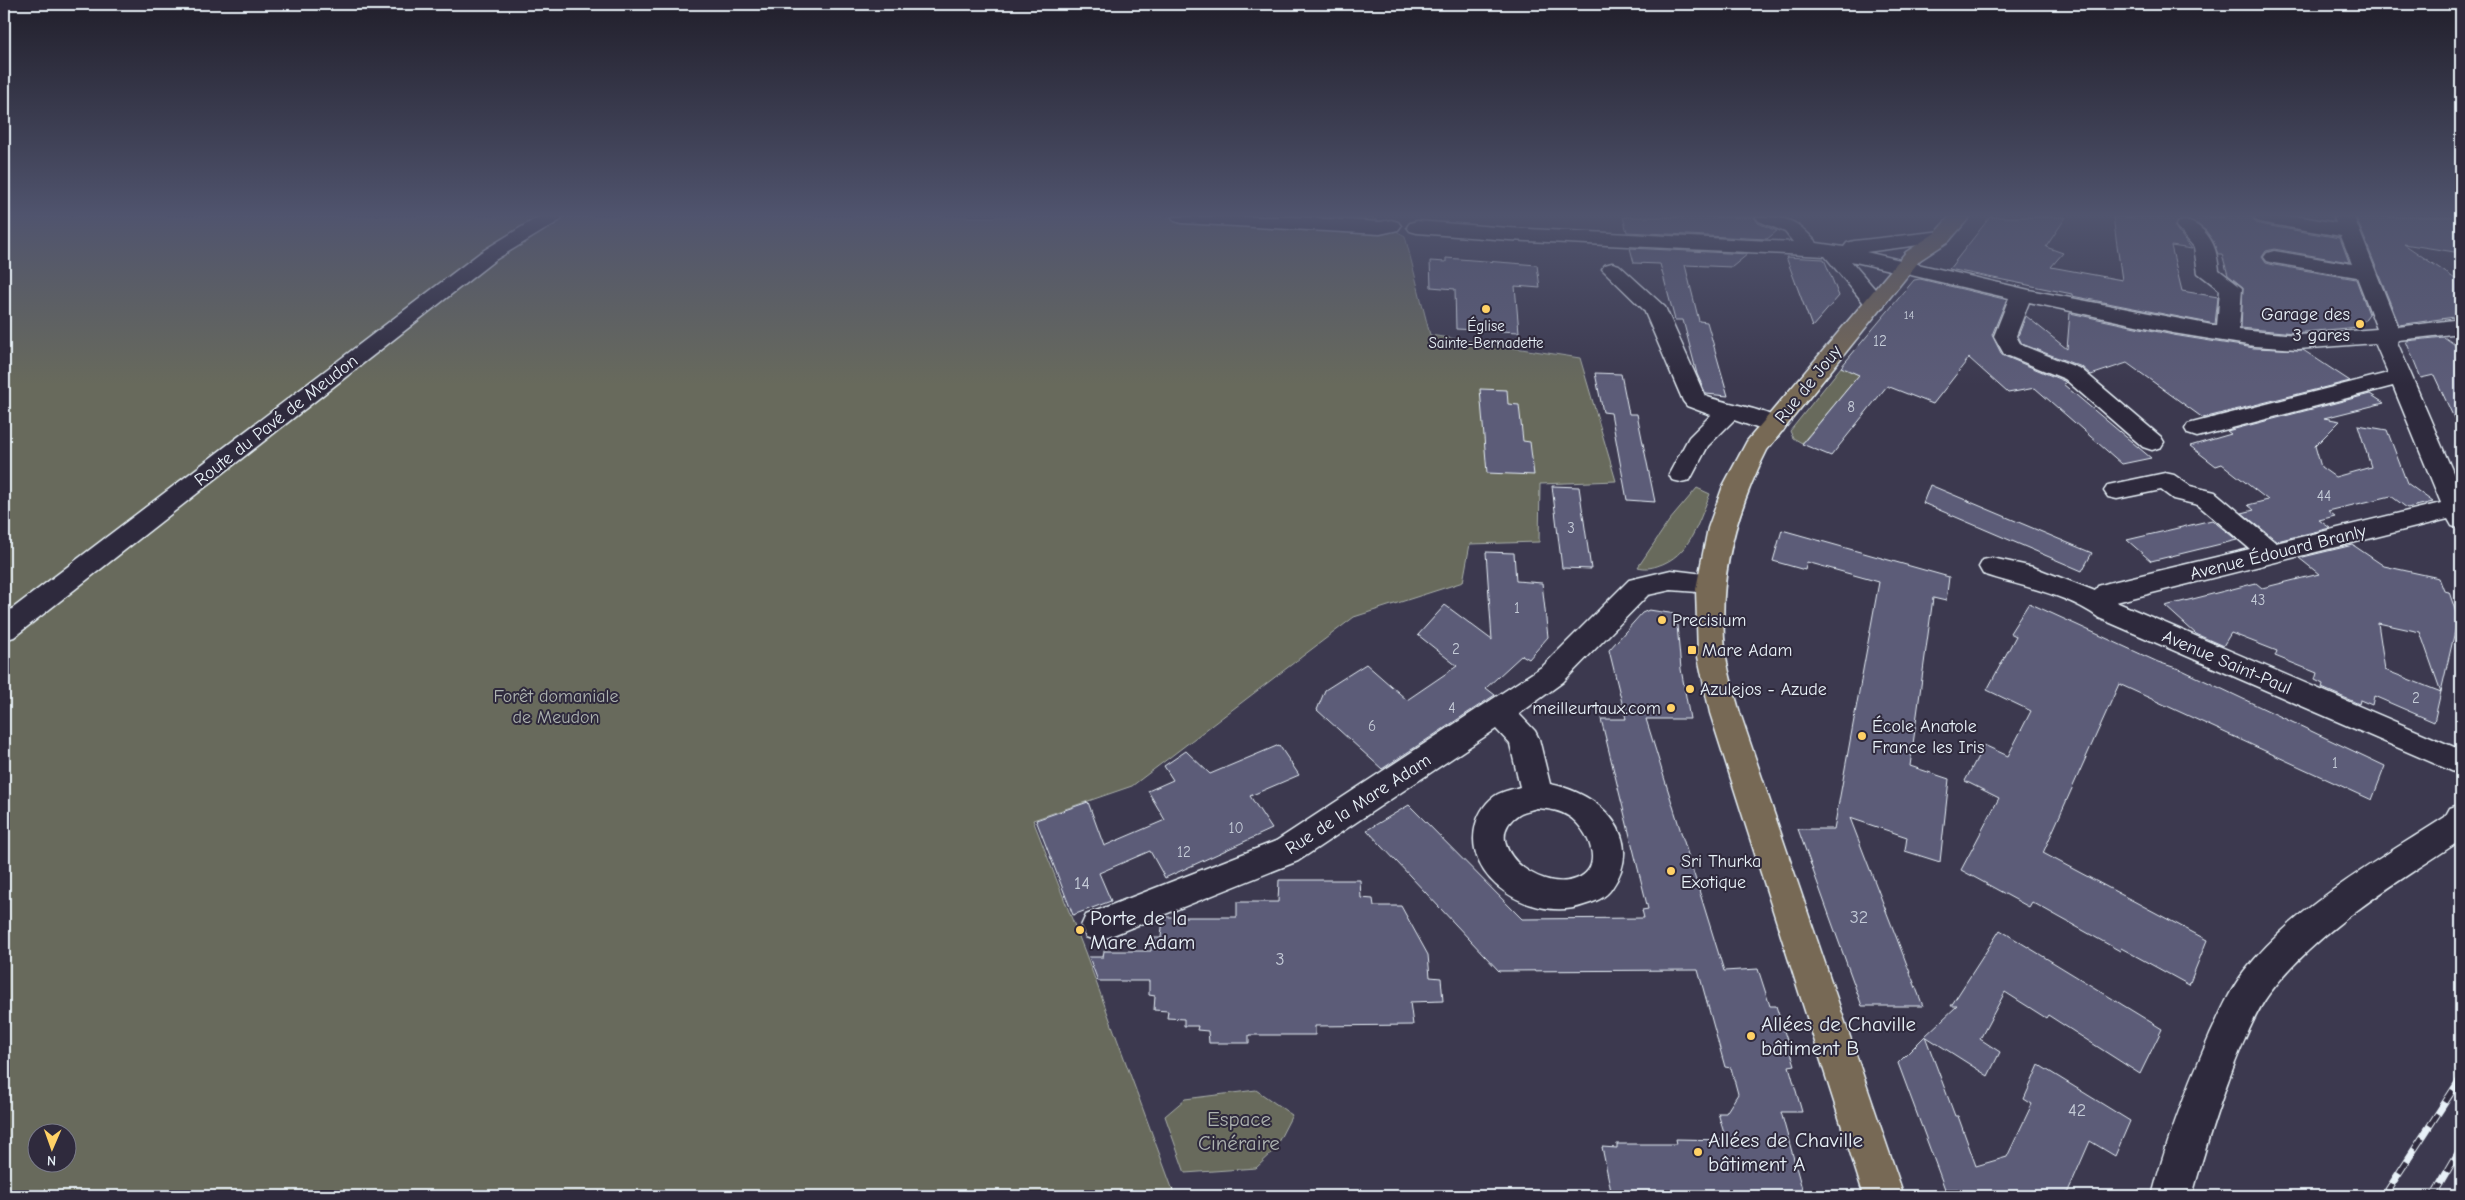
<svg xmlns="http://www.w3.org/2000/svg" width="2465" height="1200" font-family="'Comic Neue',sans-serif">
  <rect width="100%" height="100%" fill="#3c394f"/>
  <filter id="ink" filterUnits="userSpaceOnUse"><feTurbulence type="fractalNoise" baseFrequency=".02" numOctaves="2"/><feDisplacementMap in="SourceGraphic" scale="10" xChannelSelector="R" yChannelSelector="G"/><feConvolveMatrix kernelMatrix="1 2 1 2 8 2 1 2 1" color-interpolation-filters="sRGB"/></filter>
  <g filter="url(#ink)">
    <path fill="#686a5b" stroke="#a8aeaa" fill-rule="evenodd" d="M4 217H1371L1405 236 1430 335 1580 358 1616 481 1540 484 1539 542 1470 544 1463 582 1354 617 1132 786 1033 820 1085 952 1175 1196H4ZM38 1132H68V1162H38Z
      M1841 367 1859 375 1802 443 1793 438 1790 431Z
      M1697 488 1710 494C1698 523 1690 556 1657 566 1650 568 1646 569 1638 567L1669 521Z
      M1256 1090 1292 1115 1273 1152 1256 1168 1185 1173 1165 1116 1185 1099Z"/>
    <path fill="#5b5b78" stroke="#e8f1f8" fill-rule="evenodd" d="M1623 217H1754L1758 223 1777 231 1767 239 1627 232Z
      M1990 217H2066L2046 247 2063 253 2051 267 2122 280 2113 217H2252L2256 223 2264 225 2340 238 2349 262 2274 249 2266 251 2262 257 2266 263 2274 265 2356 279 2369 314 2359 327 2294 333 2241 328 2243 287 2228 275 2222 254H2218L2213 241 2206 231 2196 223 2185 220 2178 221 2174 226 2192 249 2171 246 2182 291 2218 297 2215 324 2072 296V294L1949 269Z
      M2356 217H2461V253L2404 244 2461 283V316L2399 325Z
      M1630 248 1748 254 1732 267 1685 265 1699 321 1707 322 1728 396 1706 394 1697 374 1683 320H1675L1660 264 1634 263Z
      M1786 257 1824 259 1839 296 1812 327Z
      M1446 258 1537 265 1540 288 1515 286 1519 332 1456 329 1455 289 1431 287 1430 261 1446 262Z
      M1920 279 2004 299 2006 301 1992 335 2002 355 2064 381 2066 383 2063 384 2151 458 2122 464 2035 388 2008 393 1969 358 1933 404 1887 386 1831 456 1802 444 1859 375 1841 367 1914 280Z
      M2070 313 2173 335 2254 348 2303 350 2350 381 2203 418 2127 363 2091 375 2082 367 2022 344 2018 336 2026 316 2067 349Z
      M2444 337 2461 349V433L2434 375 2421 378 2406 341Z
      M1595 373 1621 374 1629 414H1637L1655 502 1627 500 1611 413 1603 412Z
      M1480 389 1507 390 1508 404 1519 405 1523 441 1530 442 1534 475 1487 473Z
      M2370 394 2384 403 2324 418 2340 421 2315 446 2321 467 2335 477 2371 467 2358 425 2387 430 2407 483 2433 502 2407 508 2391 496 2328 511 2335 516 2319 520 2330 528 2277 541 2242 513 2254 510 2248 505 2268 500 2222 464 2216 466 2190 446 2231 434 2227 431Z
      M1930 485 2092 553 2082 571 1923 503Z
      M1552 486 1579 487 1591 569 1562 568Z
      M2212 520 2237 540 2151 561 2127 540Z
      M1782 530 1949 577 1946 601 1933 598 1910 766 1949 779 1940 862 1905 851 1907 837 1850 818 1923 1006H1862L1798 829H1834L1879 582 1807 562 1805 570 1773 561Z
      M2353 545 2384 566 2439 578 2444 591 2449 592 2458 618 2434 722 2374 696 2372 705 2360 700 2359 704 2322 688 2323 684 2315 680 2317 673 2275 656 2277 651 2231 633 2223 646 2196 634 2165 606 2256 583 2262 588 2319 574 2299 558ZM2378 623 2420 632 2441 692 2385 670Z
      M1486 552 1514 553 1516 581 1542 583 1548 637 1529 659 1522 655 1486 688 1495 695 1382 769 1317 710 1325 690 1366 664 1407 700 1457 666 1418 635 1445 605 1492 640Z
      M2029 603 2158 662 2182 670 2385 766 2372 800 2119 684 2043 853 2207 940 2189 985 2121 948 2120 951 2032 902 2029 907 1961 870 1999 798 1965 781 1984 745 2008 756 2031 711 1987 690 2016 636 2010 633Z
      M1649 610 1676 614 1681 669 1690 719H1646L1724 971 1758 969 1770 1006H1776L1795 1065 1789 1066 1802 1112H1781L1804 1196H1612L1602 1147 1617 1148V1144H1677L1676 1139 1726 1140 1718 1113H1726L1738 1094 1731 1068 1725 1067 1698 970 1499 971 1367 830 1409 805 1522 919 1644 918 1642 910 1648 909 1601 719H1626L1609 650 1642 613Z
      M1279 745 1299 775 1250 796 1272 829 1165 878 1150 851 1099 873 1111 901 1073 915 1036 820 1088 802 1104 846 1165 820 1148 791 1173 780 1164 766 1186 751 1210 774Z
      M1279 880H1360L1361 898 1373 899 1374 906H1401L1428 955 1430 977 1441 978 1443 1001 1410 1002 1413 1025 1315 1026V1035H1249V1043H1209L1208 1031 1197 1030 1198 1026H1184V1019L1167 1018 1168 1011 1154 1010 1155 996 1149 995V981H1098L1089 957H1103L1104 951H1151V938H1161L1163 917H1237V902H1278Z
      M2000 930 2162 1029 2140 1074 2048 1015 2046 1018 2005 992 1980 1039 2000 1052 1988 1076 1925 1036 1957 1006H1951Z
      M1925 1036 1955 1116H1958L1976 1166 2007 1157 2032 1104 2024 1099 2039 1065 2130 1121 2115 1156 2090 1141 2066 1196H1960L1958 1189H1945L1898 1063Z"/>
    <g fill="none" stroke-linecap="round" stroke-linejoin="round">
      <path stroke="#565568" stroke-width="22" stroke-dasharray="22 11" stroke-linecap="butt" d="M2184 217 2186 226"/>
      <defs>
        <path id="minor" d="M538 217H562L559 221 495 260 14 637 4 640V615L481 252Z
          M1172 217H1294L1380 222 1391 220 1398 222 1401 226 1398 230 1380 234 1182 223 1175 221Z
          M1756 217C1788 217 1795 219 1817 243L1844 247 1847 243 1854 241 1942 231 1949 233 1952 237 1949 241 1866 252 2029 290 2217 326 2220 290 2198 273 2194 247 2176 226 2179 222C2193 218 2209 233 2214 247 2217 254 2218 263 2219 270L2242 288 2239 330 2298 335 2377 329 2357 277 2274 263 2267 261 2264 257 2267 253 2274 251 2352 264 2341 236 2264 223 2257 221 2254 217H2302L2336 223 2334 217H2354L2398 327 2461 319V333L2398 340 2397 342 2461 491V529L2452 526 2448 519 2116 602 2461 750V775L2099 618C2068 594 2019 586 1983 574L1979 567 1983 560 1992 558 2033 567 2095 591 2098 586 2108 583 2250 549 2198 505 2173 499 2161 490 2117 499 2108 497 2104 491 2108 485 2165 473 2174 475 2190 486 2215 492 2276 543 2441 503 2393 386 2197 437 2188 434 2185 429 2188 424 2388 373 2375 343 2298 349 2254 346 2173 333 2029 302 2016 336 2021 345 2081 369 2161 437 2164 442 2161 447 2152 450 2143 447 2065 379 2004 354 1994 336 2009 298 1851 261 1886 302 1883 307 1875 308 1867 307 1825 256 1509 240 1417 233 1410 231 1407 227 1410 223 1417 221 1509 228 1793 242 1785 232 1759 221Z
          M1612 263 1619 265 1665 307 1705 396C1725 404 1774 409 1786 426L1783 431 1774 434 1734 420 1708 446 1690 480 1681 482 1672 480 1669 474 1689 437 1711 415 1687 406 1683 401 1644 310 1602 269 1605 265Z
          M1671 570 1721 576 1725 583 1721 590 1711 593 1671 590 1648 595 1563 682 1519 714 1535 731 1539 739 1550 784C1600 793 1647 837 1612 888 1606 898 1594 902 1584 905 1535 923 1461 881 1476 824 1479 812 1487 800 1498 794 1504 791 1513 789 1520 787L1510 744 1496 729 1298 861 1098 941 1086 937 1081 926 1086 915 1276 841 1543 666 1629 580ZM1537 808C1549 809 1560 810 1570 817 1588 830 1606 867 1576 879 1537 894 1477 841 1519 814 1524 811 1531 810 1537 808Z
          M2461 804V840C2395 884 2318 929 2269 994 2257 1010 2249 1030 2241 1048 2221 1096 2206 1146 2192 1196H2152C2166 1141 2187 1087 2210 1035 2220 1014 2229 991 2244 972 2294 907 2377 861 2445 817L2450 808Z"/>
        <path id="major" d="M1949 217H1970L1949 241 1920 260 1767 450C1734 515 1716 583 1726 657 1729 676 1735 695 1740 713L1904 1196H1864L1710 713 1698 657 1696 589 1708 528 1723 486 1747 441 1906 252 1935 233Z"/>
      </defs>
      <use href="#minor" stroke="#e8f1f8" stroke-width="3"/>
      <use href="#major" stroke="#e8f1f8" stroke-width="3"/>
      <use href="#minor" fill="#2f2a3d" fill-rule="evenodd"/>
      <use href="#major" fill="#776954" fill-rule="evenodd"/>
      <defs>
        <path id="rail" d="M2384 1196 2461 1078
          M2433 1196 2461 1148"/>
      </defs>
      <use href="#rail" stroke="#e8f1f8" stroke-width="7"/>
      <use href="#rail" stroke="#2f2a3d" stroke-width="5" stroke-dasharray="14" stroke-linecap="butt"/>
    </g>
  </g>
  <linearGradient id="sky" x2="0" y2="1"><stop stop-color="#211f2b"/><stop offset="0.56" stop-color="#50546e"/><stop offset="1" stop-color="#50546e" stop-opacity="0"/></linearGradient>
  <rect width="2465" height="385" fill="url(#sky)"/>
  <g fill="#ffd166" stroke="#2f2a3d" stroke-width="2">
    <circle cx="1486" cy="309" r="5"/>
    <circle cx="2360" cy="324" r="5"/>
    <circle cx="1662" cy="620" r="5"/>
    <rect x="1687" y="645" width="10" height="10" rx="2.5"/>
    <circle cx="1690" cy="689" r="5"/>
    <circle cx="1671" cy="708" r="5"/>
    <circle cx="1862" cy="736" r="5"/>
    <circle cx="1671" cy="871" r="5"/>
    <circle cx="1080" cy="930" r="5"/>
    <circle cx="1751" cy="1036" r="5"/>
    <circle cx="1698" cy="1152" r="5"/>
  </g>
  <g text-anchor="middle" stroke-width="4" stroke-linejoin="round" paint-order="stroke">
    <g font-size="12" fill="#c5ccd8">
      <text x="1909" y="319">14</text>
    </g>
    <g font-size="15" fill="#e8f1f8" stroke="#2f2a3d">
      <text x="1486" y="331">Église<tspan x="1486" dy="17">Sainte-Bernadette</tspan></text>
    </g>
    <g font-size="15" fill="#c5ccd8">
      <text x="1880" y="346">12</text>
      <text x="1851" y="412">8</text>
      <text x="2324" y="501">44</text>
      <text x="1571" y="533">3</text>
      <text x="2258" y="605">43</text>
      <text x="1517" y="613">1</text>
      <text x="1456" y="654">2</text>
      <text x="2416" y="703">2</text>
      <text x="1452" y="713">4</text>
      <text x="1372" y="731">6</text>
      <text x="2335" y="768">1</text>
      <text x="1236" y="833">10</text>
      <text x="1184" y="857">12</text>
    </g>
    <g font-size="18" fill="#e8f1f8" stroke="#2f2a3d" text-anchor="start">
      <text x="2350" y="320" text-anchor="end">Garage des<tspan x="2350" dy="21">3 gares</tspan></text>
      <text x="1672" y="626">Precisium</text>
      <text x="1702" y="656">Mare Adam</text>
      <text x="1700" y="695">Azulejos - Azude</text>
      <text x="1661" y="714" text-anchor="end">meilleurtaux.com</text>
      <text x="1872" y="732">École Anatole<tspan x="1872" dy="21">France les Iris</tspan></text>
      <text x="1681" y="867">Sri Thurka<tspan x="1681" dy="21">Exotique</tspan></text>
    </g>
    <g font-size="18" fill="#e8f1f8" stroke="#2f2a3d">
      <text transform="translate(1808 384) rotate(-51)" y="6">Rue de Jouy</text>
      <text transform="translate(276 420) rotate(-38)" y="6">Route du Pavé de Meudon</text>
      <text transform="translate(2278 552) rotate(-14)" y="6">Avenue Édouard Branly</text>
      <text transform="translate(2227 662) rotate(23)" y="6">Avenue Saint-Paul</text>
      <text transform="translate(1358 804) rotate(-33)" y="6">Rue de la Mare Adam</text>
    </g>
    <g font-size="18" fill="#aeb4b1" stroke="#2f2a3d">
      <text x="556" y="702">Forêt domaniale<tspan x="556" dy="21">de Meudon</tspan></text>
    </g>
    <g font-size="18" fill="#c5ccd8">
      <text x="1082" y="889">14</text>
      <text x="1859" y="923">32</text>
      <text x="1280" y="965">3</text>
      <text x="2077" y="1116">42</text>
    </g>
    <g font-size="21" fill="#e8f1f8" stroke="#2f2a3d" text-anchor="start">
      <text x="1090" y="925">Porte de la<tspan x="1090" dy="24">Mare Adam</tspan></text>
      <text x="1761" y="1031">Allées de Chaville<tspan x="1761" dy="24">bâtiment B</tspan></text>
      <text x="1708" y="1147">Allées de Chaville<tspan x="1708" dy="24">bâtiment A</tspan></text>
    </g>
    <g font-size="21" fill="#aeb4b1" stroke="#2f2a3d">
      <text x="1239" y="1126">Espace<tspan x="1239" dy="24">Cinéraire</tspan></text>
    </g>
  </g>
  <rect width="2465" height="1200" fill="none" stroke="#2f2a3d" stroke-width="20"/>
  <rect x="10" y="10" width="2445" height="1180" fill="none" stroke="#e8f1f8" stroke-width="2" filter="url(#ink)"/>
  <g transform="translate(52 1148) rotate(182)"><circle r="24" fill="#2f2a3d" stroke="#797a88"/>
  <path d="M0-4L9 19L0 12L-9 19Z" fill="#ffd166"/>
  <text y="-8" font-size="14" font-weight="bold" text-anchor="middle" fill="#e8f1f8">N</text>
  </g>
</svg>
